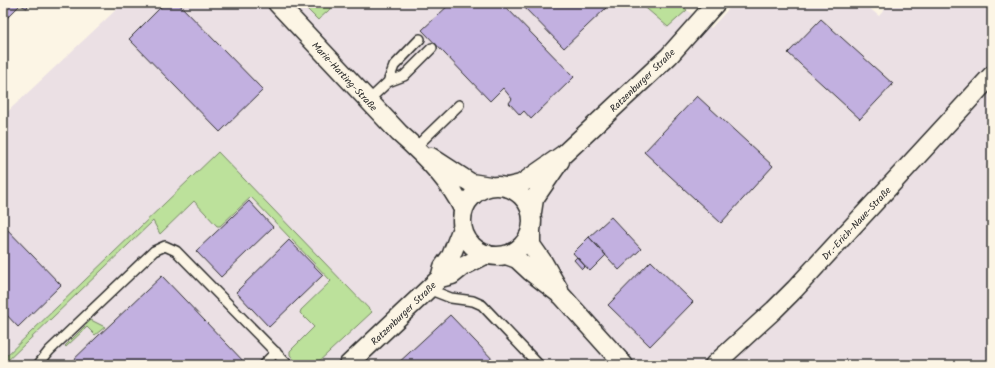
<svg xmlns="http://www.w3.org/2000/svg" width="995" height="368" font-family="Kalam,sans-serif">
  <rect width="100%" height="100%" fill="#fcf5e5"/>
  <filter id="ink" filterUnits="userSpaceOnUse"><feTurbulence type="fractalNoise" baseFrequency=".025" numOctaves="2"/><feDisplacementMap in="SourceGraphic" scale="8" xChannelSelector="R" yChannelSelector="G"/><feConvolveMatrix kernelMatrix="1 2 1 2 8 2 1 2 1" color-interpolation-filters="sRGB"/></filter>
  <g filter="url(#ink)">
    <path fill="#ebe0e4" d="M118 3H678L711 28 734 3H863L879 16 890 3H992V365H3V116L120 6Z"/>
    <path fill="#bce19b" stroke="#748663" d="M301 3H337L318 20Z
      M640 3H678L687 10 668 27Z
      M218 152 372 312 315 365H299L290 355V351L314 327 300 313 301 310 331 281 251 197 220 226H217L194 201 160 234 153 221 3 365V359Z
      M91 320 105 327 95 335 87 327 66 347 65 346Z"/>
    <path fill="#c2b0e0" stroke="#2b2b2b" d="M3 3H29L27 8 20 5 3 22Z
      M165 3H178L263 90 220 132 129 39Z
      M451 3H502L574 77 531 119 524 111 520 115 509 103 512 99 503 88 490 101 422 30Z
      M520 3H601L606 8 564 48Z
      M821 19 893 84 860 119 788 53Z
      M697 96 773 166 721 223 644 152Z
      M249 201 273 227 221 277 196 251Z
      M611 217 641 249 619 270 589 237Z
      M3 225 61 285 18 327 3 311Z
      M589 237 606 255 590 271 573 253Z
      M289 240 323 275 269 327 236 292Z
      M577 257 585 266 582 269 574 260Z
      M651 261 693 302 650 346 608 305Z
      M162 276 247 365H68L97 337Z
      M450 315 498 365H396Z"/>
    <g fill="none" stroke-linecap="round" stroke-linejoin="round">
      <defs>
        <path id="lane" d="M388 82 394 66 420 39
          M368 101 388 82 404 76 432 48
          M415 148 424 139 459 105
          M428 289 451 298 473 301 482 305 539 365
          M38 365 49 351 154 251 165 246 176 251 288 365
          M263 365 276 352"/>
        <path id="street" d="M277 3 399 133C423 154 450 181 463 209
          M431 157 471 183 490 186
          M462 221a35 35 0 1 1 70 0a35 35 0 1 1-70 0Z
          M508 187 521 184 564 154 669 56 716 3
          M532 212 534 199 560 161
          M531 230V245L543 262 559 290
          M506 255 517 259 531 272 562 296 624 365
          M440 278 443 267 451 256 462 228
          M348 365 440 278 452 275 462 267 487 254
          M714 365 774 310 795 289 992 75"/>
      </defs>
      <use href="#lane" stroke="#2b2b2b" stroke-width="12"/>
      <use href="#street" stroke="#2b2b2b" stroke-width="21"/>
      <use href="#lane" stroke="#fcf5e5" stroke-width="9"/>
      <use href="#street" stroke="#fcf5e5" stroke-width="18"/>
    </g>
  </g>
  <g text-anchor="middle" stroke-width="3" stroke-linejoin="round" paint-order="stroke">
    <g font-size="10" fill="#2b2b2b" stroke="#fcf5e5">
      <text transform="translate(345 76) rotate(47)" y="4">Marie-Harting-Straße</text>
      <text transform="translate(642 80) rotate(-44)" y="4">Ratzenburger Straße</text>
      <text transform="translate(856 223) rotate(-47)" y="4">Dr.-Erich-Naue-Straße</text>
      <text transform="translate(403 313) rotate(-44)" y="4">Ratzenburger Straße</text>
    </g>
  </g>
  <rect width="995" height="368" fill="none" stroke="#fcf5e5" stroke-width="16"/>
  <rect x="8" y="8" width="979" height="352" fill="none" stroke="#2b2b2b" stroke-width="1.5" filter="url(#ink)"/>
</svg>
